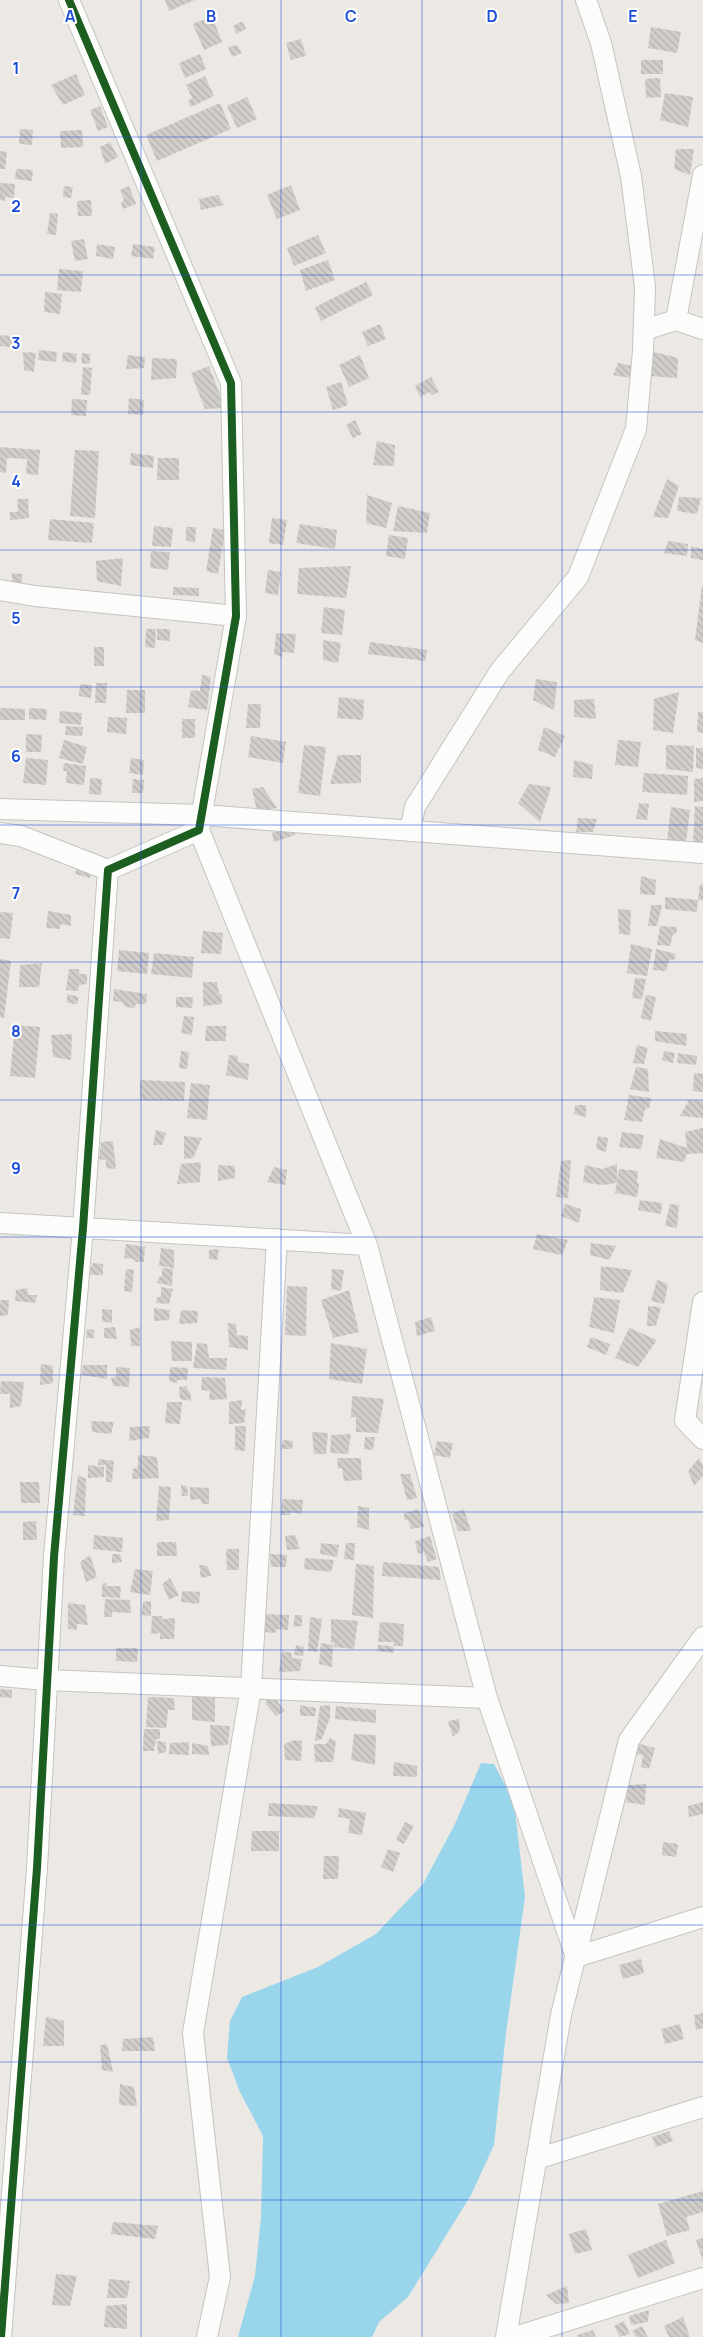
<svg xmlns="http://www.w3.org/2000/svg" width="703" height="2337" font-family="Manrope,sans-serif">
  <defs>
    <pattern id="building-back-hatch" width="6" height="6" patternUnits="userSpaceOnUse" patternTransform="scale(1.25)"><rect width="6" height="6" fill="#d1cecb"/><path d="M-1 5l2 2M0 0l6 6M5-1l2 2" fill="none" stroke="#b4b1af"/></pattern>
  </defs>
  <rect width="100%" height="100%" fill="#ece8e4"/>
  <path fill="#99d6ec" d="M481 1763 494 1764 514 1802 525 1897 506 2033 494 2145 471 2195 408 2297 379 2322 372 2337H238L255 2276 261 2217 263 2136 240 2092 227 2058 230 2021 242 1997 318 1967 376 1934 423 1884 455 1824Z"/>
  <path fill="url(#building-back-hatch)" d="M165 0H195L169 11Z
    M212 16 222 42 204 50 193 24Z
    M243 21 246 29 236 34 233 26Z
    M651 27 681 32 677 53 648 48Z
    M301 39 306 56 291 60 286 43Z
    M237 45 242 53 232 57 228 47Z
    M200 54 206 69 185 78 179 63Z
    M641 60H663V74H641Z
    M76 74 85 95 63 105 51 85Z
    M205 76 214 96 191 107 188 101 192 98 186 85Z
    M660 78 661 97 646 98 645 79Z
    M665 93 693 97 688 127 660 120Z
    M247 97 257 119 237 128 227 106Z
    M220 103 231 129 157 161 146 135Z
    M100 106 108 127 98 131 90 110Z
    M20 129 33 130 32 145 19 144Z
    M82 130 83 147 61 148 60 131Z
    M110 142 118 157 105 164 100 147Z
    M676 149H694L690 175 674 169Z
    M0 151 7 152 5 169H0Z
    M16 169 33 170 32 181 15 179Z
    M0 183 15 184 14 198 5 197V201L0 200Z
    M291 185 300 210 277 219 267 195Z
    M64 186 73 187 71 198 63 197Z
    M129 186 136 204 123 209 121 203 124 199 120 190Z
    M218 195 224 205 201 210 199 199Z
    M91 200 92 216H78L77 201Z
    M50 213 58 214 56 235 47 234Z
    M318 235 326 253 294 266 287 248Z
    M84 239 88 259 75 261 71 241Z
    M97 244 115 247 113 259 96 256Z
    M133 244 155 247 153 259 131 256Z
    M328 260 335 280 306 291 300 270Z
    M59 269 83 271 81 292 57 290Z
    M366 282 373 295 321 321 315 307Z
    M45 292 62 294 60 314 44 312Z
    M380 324 386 339 368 346 362 332Z
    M0 335 21 337 20 348 0 346Z
    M39 350 57 352 56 362 38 360Z
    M651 351 678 358 677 378 649 376Z
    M23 352 36 353 34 372 24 370Z
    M63 352 77 354 76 363 62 361Z
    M82 353 90 354V364L81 363Z
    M128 355 145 357 144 368 126 369Z
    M360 355 369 378 349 387 339 365Z
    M152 358 177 359 176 378 151 380Z
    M618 363 637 367 636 379 613 375Z
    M209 366 225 408 205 409 191 373Z
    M83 367 92 368 90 395H81Z
    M431 377 439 392 432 395 430 392 420 397 415 386Z
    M341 382 348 405 333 410 326 387Z
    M129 398 144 400 143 415 128 414Z
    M72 399 87 400 86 416 71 415Z
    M355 420 362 434 353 438 346 425Z
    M377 441 395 445 394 466 373 465Z
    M0 447 40 450 38 475 26 474 27 459 7 458 6 473 0 472Z
    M75 450 99 451 95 518 70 516Z
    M131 453 154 456 153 468 130 465Z
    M158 458H179V480H157Z
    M667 479 679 486 668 518 653 517Z
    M367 495 392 503 386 528 366 523Z
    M679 497 701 498 697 514 677 511Z
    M17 499H28L29 518 10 520V512H18Z
    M398 506 430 513 427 533 393 531Z
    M272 518 287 520 283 545 269 543Z
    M50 519 94 523 92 543 48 540Z
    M300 524 337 530 335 549 296 543Z
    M154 526 173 528 171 547 152 546Z
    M186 527H196L195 543 186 540Z
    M213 528 225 530 218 574 206 571Z
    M389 535 408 538 405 559 386 556Z
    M668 541 688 544 687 556 664 553Z
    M691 546 703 549V560L691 558Z
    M151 551 170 552 168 570 150 568Z
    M123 558 121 586 97 581 96 561Z
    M351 566 346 598 297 594 299 568Z
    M268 570 281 572 278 595 265 593Z
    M12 573 22 574 21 591 12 590Z
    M702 585H703V643L695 640Z
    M173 587 199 588V596L173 595Z
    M324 607 345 610 342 635 321 633Z
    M146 629H156L155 648 145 647Z
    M157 629H170V641L157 640Z
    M276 633 296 634 294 653 283 652 282 657 274 654Z
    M323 640 341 643 338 663 323 660Z
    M370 642 427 650 425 661 368 654Z
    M94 647H104V666H94Z
    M202 675 211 677 207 710 188 707 191 690 200 691Z
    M536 679 557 682 554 710 533 700Z
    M96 683H107L106 703H95Z
    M80 684 92 685 91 698 79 696Z
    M127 690H145V713H126Z
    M679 692 673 733 653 730 654 699Z
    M339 697 364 700 363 720 337 718Z
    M594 699 596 719 574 717V700Z
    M248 704H261L260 728H246Z
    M0 708 25 709V720H0Z
    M29 708 47 709 46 720 29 719Z
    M60 711 82 713 81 725 59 723Z
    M698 712H703V733L697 732Z
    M108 717 127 718 126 734 107 732Z
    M182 719H195V738H182Z
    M66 726 83 727 82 736 65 735Z
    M544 727 565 736 555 757 538 750Z
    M26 734 42 735 41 752H26Z
    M251 736 286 742 283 763 248 757Z
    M64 740 87 747 83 764 59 758Z
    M618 740 641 742 638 767 615 765Z
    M304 745 326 747 320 796 298 793Z
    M666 745 694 746 693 772 666 769Z
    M696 748H703V769L696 768Z
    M338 755H361V783L330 784Z
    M26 758 48 760 46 785 23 783Z
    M131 758 144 760 143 775 129 773Z
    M574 760 593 765 592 779 573 777Z
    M64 763 86 766 84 785 66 783 67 771H63Z
    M644 773 688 776 687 795 642 792Z
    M90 778 102 779 101 795 89 794Z
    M703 778V801L694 802V779Z
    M133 779 144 780 143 793H132Z
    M529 784 551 787 540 822 518 803Z
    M263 787 277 808 257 812 252 789Z
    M639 803 649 804 647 820 636 819Z
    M695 806 703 807V844L693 843Z
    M671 807 690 810 686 843 667 840Z
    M578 818 597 819 593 832H576Z
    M292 826 295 835 274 842 272 833Z
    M78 863 93 868 90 878 75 874Z
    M641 876 656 880 655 895 640 894Z
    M700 884H703V900H698Z
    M665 897 698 900 697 912 665 909Z
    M651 905H662L657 926H648Z
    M618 909 631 910 630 935 619 934Z
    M48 911 71 915V926L61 924 60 929 46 928Z
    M0 912 13 913 10 939 0 938Z
    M660 926 677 927 676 934H673L670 946 657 945Z
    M203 931 223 933 221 954 201 953Z
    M631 944 652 949 647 976 627 973Z
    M656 949 676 954 674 960H669L666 971 653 970Z
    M119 950 149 953 147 974 117 971Z
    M154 953 194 957 192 978 151 974Z
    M0 959 11 961 4 1018 0 1017Z
    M42 963 39 987H19L20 965Z
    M69 969H79V974H87V984L79 985 78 991 66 990Z
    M635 978 646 979 642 999 632 998Z
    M203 982H217L219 994 222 995V1004L203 1006Z
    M114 989 147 994 146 1004H136L134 1008 125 1007 122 1002 113 1001Z
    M67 994 79 997 77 1004 67 1003Z
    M646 995 656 997 651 1021 641 1018Z
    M176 997H193L192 1008 176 1007Z
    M184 1016 194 1017 192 1035 181 1033Z
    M15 1025 40 1027 35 1078 10 1076Z
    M206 1026H226V1041H205Z
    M655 1031 687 1034 686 1046 655 1041Z
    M72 1034 71 1060 53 1057 51 1035Z
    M637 1045 648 1048 644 1064 633 1063Z
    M181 1051 189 1052 187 1069 179 1068Z
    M664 1051 675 1053 673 1063 662 1060Z
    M678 1053 697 1056 696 1065 677 1063Z
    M229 1055 238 1056V1062L249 1064 248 1080 226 1075Z
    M636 1067 648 1069 649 1092 630 1089Z
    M694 1073 703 1074V1092L693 1091Z
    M140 1080 185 1082 184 1101 140 1100Z
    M191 1083 210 1085 207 1120 187 1118Z
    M629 1095 651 1098 649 1108 645 1109 642 1122 624 1120Z
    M689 1100 703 1101V1118L680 1116Z
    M575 1105H586V1117L574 1114Z
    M703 1128V1153L687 1154 684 1162 656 1158 660 1139 687 1148 685 1132Z
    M156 1130 166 1133 162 1145H153Z
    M622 1132 644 1135 641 1149 619 1147Z
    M184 1136 202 1138 193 1158 184 1159Z
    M598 1136 608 1138 606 1152 596 1149Z
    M113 1141 116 1169 106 1168V1160L99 1159 101 1142Z
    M571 1160 568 1198 556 1197 561 1161Z
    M201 1162 200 1182 177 1184 181 1164Z
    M617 1164V1183L619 1169 638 1171 637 1183 639 1184 637 1197 615 1193 617 1183 602 1185 583 1182 585 1165 602 1169Z
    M218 1165 235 1166V1178L218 1181Z
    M274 1167 287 1170 285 1185 267 1182Z
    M640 1200 662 1203 661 1214 638 1210Z
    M565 1204 581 1209 579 1223 561 1216Z
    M670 1204 679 1205 677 1228 665 1226Z
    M537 1234 568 1240 562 1255 533 1249Z
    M591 1243 616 1246 609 1260 590 1255Z
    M126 1244 145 1247 144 1262H136L134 1259 124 1258Z
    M161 1248 174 1250V1268L159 1266Z
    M219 1249 217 1260 209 1259V1250Z
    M93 1263 103 1264V1275H90V1269Z
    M601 1266 632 1270 623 1293 600 1290Z
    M162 1268 173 1269 172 1286 157 1283 159 1277 162 1276Z
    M126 1269 134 1270 132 1292 124 1291Z
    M332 1269 344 1270 341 1291 331 1289Z
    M657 1280 668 1284 664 1304 651 1301Z
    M287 1286 307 1287 306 1336 285 1335Z
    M161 1287 173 1289 169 1304 156 1303 157 1298 161 1296Z
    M27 1288 28 1295H37L35 1303 15 1301 16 1290Z
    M349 1290 359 1332 333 1338 321 1300Z
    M594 1297 620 1300 614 1333 589 1327Z
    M0 1300H9L8 1315 0 1316Z
    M648 1306 661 1307 656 1326H647Z
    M154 1308 170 1310 169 1320 154 1321Z
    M102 1309 112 1310V1323L102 1321Z
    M181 1310 198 1311 197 1323 179 1324Z
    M431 1317 435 1331 417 1336 415 1322Z
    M228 1323 236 1324 237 1335 248 1336V1350L229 1347Z
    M115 1327 117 1339 104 1338V1328Z
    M140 1327V1346H131L130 1330Z
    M629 1328 657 1340 638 1367 615 1358Z
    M87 1329 94 1330V1338H86Z
    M591 1337 610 1344 606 1355 587 1347Z
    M171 1341 192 1342V1361H172Z
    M197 1343 207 1344 209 1358H227L226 1370 193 1368Z
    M331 1343 367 1349 362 1384 329 1379Z
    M41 1364 53 1366V1383L40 1385Z
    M83 1365H107V1379L82 1375Z
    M116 1367 130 1368 129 1387 113 1386 111 1378 116 1377Z
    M170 1367 188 1368 187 1380H178L177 1383 169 1381Z
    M202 1377 225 1378 227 1399 209 1400 210 1391 201 1390Z
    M1 1381 24 1382 21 1406 10 1408V1394H0Z
    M186 1386 191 1395V1401L180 1399 179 1387Z
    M352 1396 384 1399 378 1433 356 1432V1417H351Z
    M242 1400 241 1410 246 1409 244 1423 229 1424V1402Z
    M167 1402H182L180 1424 165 1423Z
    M91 1421 114 1422 111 1434 92 1432Z
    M150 1426 149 1438 129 1441 130 1427Z
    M235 1426H246L245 1451 235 1450Z
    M312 1432 328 1433 326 1454H314Z
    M351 1434 348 1454 330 1453 331 1435Z
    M365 1437H375L373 1450 364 1449Z
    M283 1440 293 1441 292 1449H281Z
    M437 1441 453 1443 450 1458 434 1455Z
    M138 1455 157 1457 159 1478 132 1479 133 1469 138 1467Z
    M337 1458H361L362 1480 344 1481 342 1468 338 1469Z
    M699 1458 703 1466V1476L694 1486 688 1471Z
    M99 1459 114 1461 112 1482H106V1465H98Z
    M88 1465 104 1467V1477L88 1478Z
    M400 1474H410L417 1498 407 1500Z
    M78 1475 86 1479 85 1516 73 1515Z
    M20 1482H39L40 1503H21Z
    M181 1485 187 1486 188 1496H182Z
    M159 1486 171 1487 169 1520 156 1521Z
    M190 1487 209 1488V1504H202L200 1499 190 1500Z
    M282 1499 303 1500 302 1514 290 1512V1515H281Z
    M358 1506 369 1508V1530L357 1527Z
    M419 1509 424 1527 411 1529 408 1519 405 1521 404 1513Z
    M464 1509 471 1531H458L452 1514Z
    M36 1521 37 1540H23V1522Z
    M94 1535 123 1538 122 1552 93 1549Z
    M295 1535 300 1549 287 1550 285 1536Z
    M430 1536 437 1559 428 1562 424 1552 418 1554 415 1541Z
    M157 1542H176L177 1556H157Z
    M321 1543 339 1545 337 1557 320 1554Z
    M346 1543H355L354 1560 344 1559Z
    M226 1549H239V1570H227Z
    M112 1554H120L122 1562 112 1563Z
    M270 1554 287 1555 286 1567H271Z
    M90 1555 97 1577 86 1582 80 1562Z
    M305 1558 334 1560 331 1572 304 1569Z
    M383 1562 439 1567 441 1580 382 1576Z
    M356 1564 374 1566 373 1618 352 1615Z
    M199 1565 208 1566 211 1576 201 1578Z
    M135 1569 153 1571 150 1595 130 1592Z
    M170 1578 179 1595 169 1600 162 1584Z
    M106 1583 107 1586H121L120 1598 102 1597V1584Z
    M182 1591 200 1592 199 1604 181 1602Z
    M105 1599 130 1600 131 1613 112 1612V1617H104Z
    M151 1601V1616L141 1615 143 1602Z
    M68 1603 85 1605 88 1625 77 1624V1630L68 1629Z
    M265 1614 289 1615 288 1630 277 1629 275 1633 263 1632Z
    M295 1615H302V1626L293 1627Z
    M152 1616H162V1619L175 1618 174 1639H160V1633L151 1634Z
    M310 1617 322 1619 317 1652 308 1651Z
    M331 1619 358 1621 354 1649 334 1647V1643H331Z
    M380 1622 404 1624 403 1646H393L394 1642H378Z
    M321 1643 333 1645 332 1667 319 1664Z
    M296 1645 304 1647 303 1656 294 1655Z
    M378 1645 391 1646 394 1648 393 1653 377 1651Z
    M116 1648H138L137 1662 116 1661Z
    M282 1651 291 1653 292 1658 302 1659 300 1671 279 1672Z
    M0 1689 12 1690V1698L0 1697Z
    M271 1693 285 1711 276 1716 265 1703Z
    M192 1696 215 1698V1722L192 1720Z
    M148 1697 174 1698 175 1710H168L166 1728 146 1727Z
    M300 1705 316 1708 315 1716H300Z
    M330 1705V1718L322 1739 315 1741 320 1706Z
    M336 1706 376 1710V1723L335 1719Z
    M459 1719 460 1730 453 1737 448 1721Z
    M210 1725 230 1726 228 1745 211 1746Z
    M144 1729H160V1739H156L154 1751H143Z
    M354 1734 376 1735 375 1765 351 1760Z
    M330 1738 336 1741 333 1762H315L314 1744H326Z
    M295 1740 302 1741 301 1761 285 1760 284 1744Z
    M157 1741 166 1742V1752L158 1754Z
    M189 1742V1755L169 1754 170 1743Z
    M192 1743 208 1746 209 1755 192 1754Z
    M636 1743 655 1748 649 1769 641 1767 643 1755 633 1754Z
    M394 1762 417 1766V1777L393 1776Z
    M646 1784 645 1805 626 1802 628 1785Z
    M703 1802V1814L689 1817 688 1806Z
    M269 1803 318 1806 314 1818 268 1816Z
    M339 1808 366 1813 362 1835 348 1833 350 1819 338 1817Z
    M405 1822 414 1826 404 1844 396 1840Z
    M252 1831H279V1851H251Z
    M663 1842 678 1844 676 1857 662 1855Z
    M388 1849 400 1853 393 1872 381 1867Z
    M324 1856H339L338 1879H323Z
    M641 1959 644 1973 623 1979 619 1965Z
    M703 2013V2028L696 2030 694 2015Z
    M46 2017 64 2021V2046H43Z
    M680 2024 684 2039 665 2044 661 2029Z
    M153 2037 155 2051H122L123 2039Z
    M107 2044 113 2072 102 2070 100 2045Z
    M120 2084 134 2087 137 2106 119 2105Z
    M669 2131 673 2141 656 2147 652 2137Z
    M703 2191V2212L686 2217 690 2230 667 2236 658 2204Z
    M113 2222 158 2226 155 2239 111 2234Z
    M586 2229 592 2250 575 2254 569 2234Z
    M703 2238V2261L696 2240Z
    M666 2240 675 2263 638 2278 628 2255Z
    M56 2274 77 2276 70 2306 52 2305Z
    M109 2279 130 2281 127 2298H107Z
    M567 2286 569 2303 556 2304 546 2295Z
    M127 2304V2329L104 2327 106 2306Z
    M649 2310 648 2322 631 2325 629 2316Z
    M683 2317 690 2337H669L664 2326Z
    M624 2321 630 2334 620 2337 614 2326Z
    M642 2326 648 2337H636L632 2331Z
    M593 2330 596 2337H577V2335Z"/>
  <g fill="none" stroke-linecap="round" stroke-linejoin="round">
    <defs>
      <path id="street" d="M676 320 703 175
        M644 330 676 320 703 329
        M0 590 35 596 236 616
        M0 809 202 815 703 853
        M199 830 367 1245 487 1698 576 1957 703 1917
        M410 831 415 807 500 671 578 577 636 429 643 351 645 287 631 176 601 43 586 0
        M0 833 21 836 108 870
        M0 1223 367 1245
        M703 1302 685 1420 703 1439
        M0 1676 46 1680 487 1698
        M536 2159 703 2107
        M1 2337 37 1868 54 1557 83 1228 108 870 199 830 236 616 231 383 69 0
        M207 2337 220 2277 193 2033 251 1688 277 1239
        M506 2337 561 2015 629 1740 703 1637
        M515 2337 703 2278"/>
    </defs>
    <use href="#street" stroke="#c5c4c5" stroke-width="22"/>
    <use href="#street" stroke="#fcfcfb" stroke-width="20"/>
    <defs>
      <path id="cycleway" d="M1 2337 37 1868 54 1557 83 1228 108 870 199 830 236 616 231 383 69 0"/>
    </defs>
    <use href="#cycleway" stroke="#fff" stroke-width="11"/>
    <use href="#cycleway" stroke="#1b5e20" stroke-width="8"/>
  </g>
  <path fill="none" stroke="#1d4ed8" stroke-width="1" stroke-opacity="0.55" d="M141 0V2337M281 0V2337M422 0V2337M562 0V2337M0 137H703M0 275H703M0 412H703M0 550H703M0 687H703M0 825H703M0 962H703M0 1100H703M0 1237H703M0 1375H703M0 1512H703M0 1650H703M0 1787H703M0 1925H703M0 2062H703M0 2200H703"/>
  <g font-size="16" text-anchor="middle" font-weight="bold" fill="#1d4ed8" stroke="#fff" stroke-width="4" stroke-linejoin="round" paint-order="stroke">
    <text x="70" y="22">A</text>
    <text x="211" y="22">B</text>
    <text x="351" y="22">C</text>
    <text x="492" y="22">D</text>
    <text x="633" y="22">E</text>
    <text x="16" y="74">1</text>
    <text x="16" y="212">2</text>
    <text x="16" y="349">3</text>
    <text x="16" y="487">4</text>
    <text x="16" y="624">5</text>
    <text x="16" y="762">6</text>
    <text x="16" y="899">7</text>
    <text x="16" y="1037">8</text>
    <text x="16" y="1174">9</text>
  </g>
</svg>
